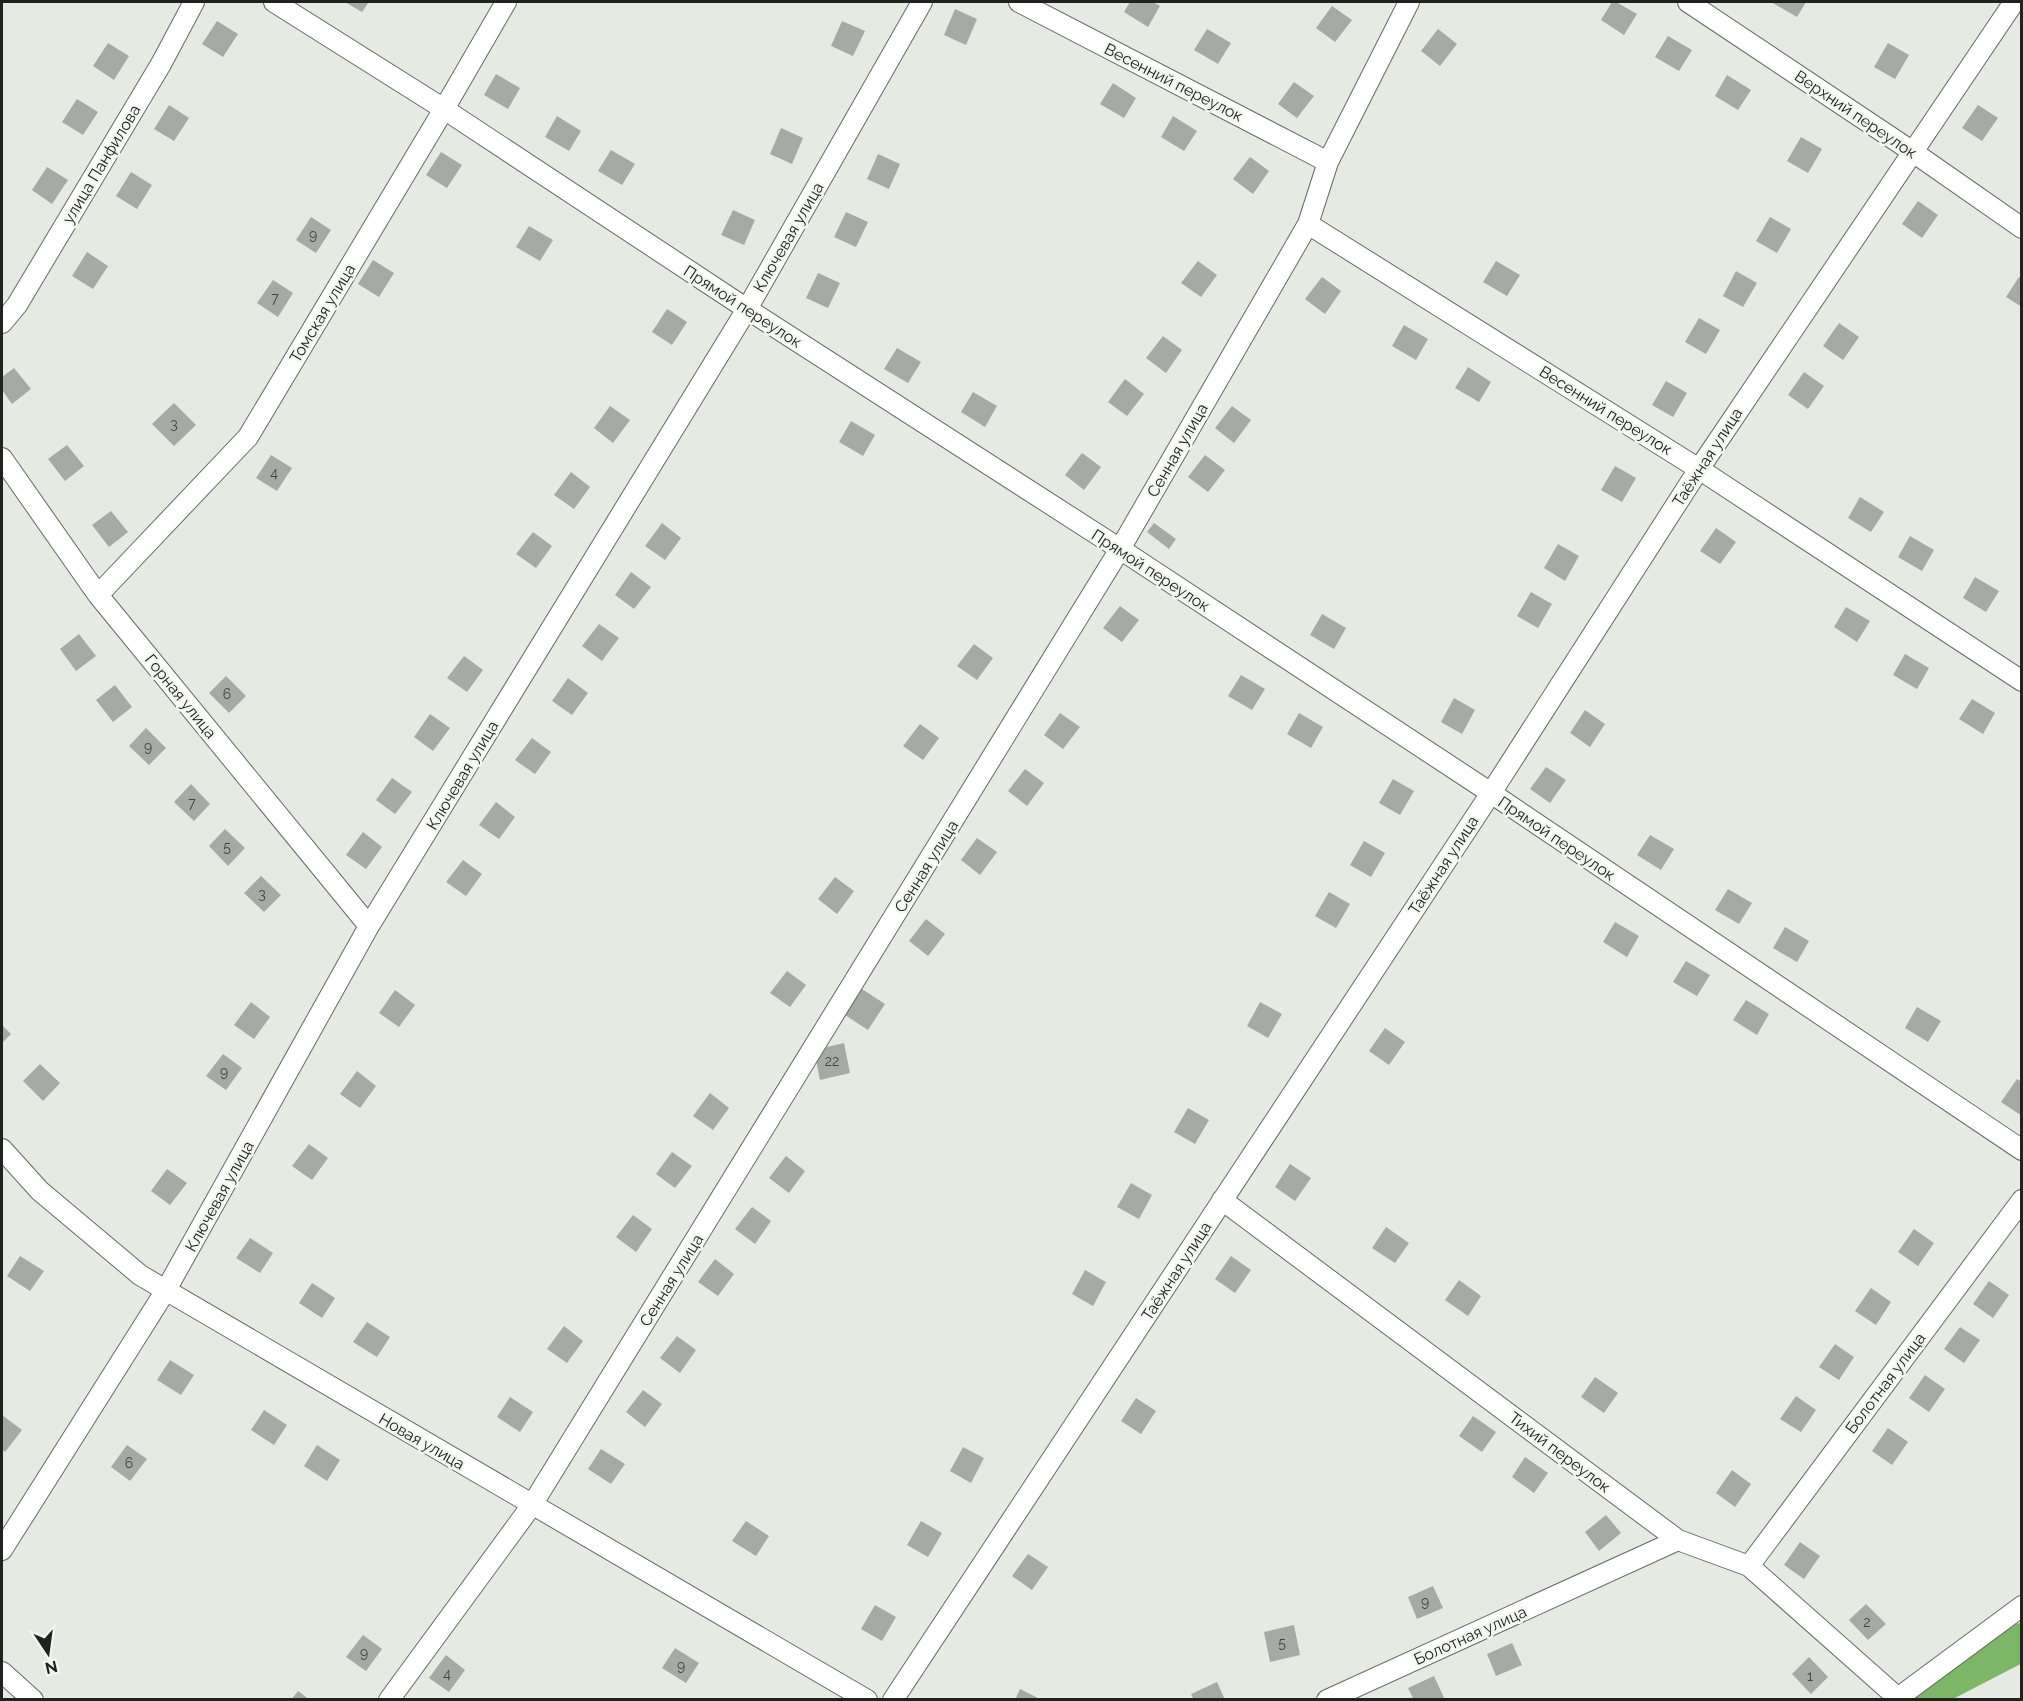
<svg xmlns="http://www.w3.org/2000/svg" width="2023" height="1701" font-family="Raleway,sans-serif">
  <rect width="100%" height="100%" fill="#e5eae3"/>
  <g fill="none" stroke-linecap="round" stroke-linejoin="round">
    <path stroke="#7db666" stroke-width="38" d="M1918 1700 1927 1691 2022 1642"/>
  </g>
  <path fill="#a5aaa4" d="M345 2H369L362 12Z
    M1130 2H1153L1160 6 1148 27 1124 12Z
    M1612 2H1616L1637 14 1624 35 1601 20Z
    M1771 2H1806L1797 17Z
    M1332 6 1352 20 1335 42 1316 28Z
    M955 9 977 19 966 45 944 35Z
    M217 21 238 34 223 57 202 44Z
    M842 21 865 31 853 56 831 46Z
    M1207 29 1231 43 1218 64 1194 50Z
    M1438 29 1457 44 1440 66 1421 51Z
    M1668 36 1692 50 1679 71 1655 57Z
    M108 43 129 56 114 80 93 66Z
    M1888 43 1909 55 1895 79 1874 67Z
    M496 74 520 88 508 109 484 95Z
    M1727 75 1751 90 1738 110 1715 96Z
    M1294 82 1314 96 1297 118 1278 104Z
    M1113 83 1136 98 1124 118 1100 104Z
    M77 99 98 112 83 135 62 122Z
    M169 105 189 118 174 141 154 129Z
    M1978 105 1998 118 1982 141 1962 128Z
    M557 116 581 131 569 151 545 137Z
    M1173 116 1197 131 1184 151 1161 137Z
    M781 128 803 138 792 164 770 154Z
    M1801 137 1822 149 1808 173 1787 161Z
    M611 150 635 164 622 185 598 171Z
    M441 152 462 165 447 188 426 175Z
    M878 154 900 164 889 189 867 179Z
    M1250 157 1269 171 1253 194 1233 179Z
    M47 167 68 180 52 204 32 190Z
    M131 172 152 185 137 209 116 196Z
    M1918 201 1938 215 1922 238 1902 224Z
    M733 210 755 220 744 245 721 235Z
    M846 212 868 222 856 247 834 237Z
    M311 217 331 230 316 253 296 240Z
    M1770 217 1791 229 1777 253 1756 241Z
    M529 226 553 240 540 261 516 247Z
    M87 252 108 266 93 289 72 276Z
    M373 260 394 273 379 297 358 284Z
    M1198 261 1217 275 1201 297 1181 283Z
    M1496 261 1520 275 1507 296 1483 282Z
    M1736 271 1757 283 1743 307 1723 296Z
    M818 273 840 283 828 308 806 298Z
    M1322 277 1341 291 1325 314 1305 299Z
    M2019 277 2022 278V307L2006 297Z
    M273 280 293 293 278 317 257 303Z
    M667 309 687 322 672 345 652 332Z
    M1699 318 1720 330 1706 354 1685 342Z
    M1839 323 1859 337 1843 360 1823 346Z
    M1404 325 1428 339 1416 360 1392 346Z
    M1163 336 1182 350 1166 373 1146 358Z
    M897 348 921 362 908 383 884 369Z
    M1468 367 1491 382 1479 402 1455 388Z
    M14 368 31 389 12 404 2 390V377Z
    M1804 372 1824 386 1808 409 1788 395Z
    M1125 379 1144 394 1127 416 1108 402Z
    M1666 381 1687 393 1673 417 1652 405Z
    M973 392 997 406 985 427 961 412Z
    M174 403 196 425 174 446 152 424Z
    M610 406 630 420 613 443 594 428Z
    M1232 406 1251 420 1234 443 1215 428Z
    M851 421 875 435 863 456 839 442Z
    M67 445 84 466 65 481 48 459Z
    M1082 453 1101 467 1084 490 1065 475Z
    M271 455 292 468 277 491 256 478Z
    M1205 455 1225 470 1208 492 1188 477Z
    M1615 466 1636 478 1622 502 1601 490Z
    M571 472 590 487 574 509 554 495Z
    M1860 497 1884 512 1871 532 1848 518Z
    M111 511 128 532 109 547 92 525Z
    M662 523 681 538 665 560 645 546Z
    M1154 523 1176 539 1169 549 1147 532Z
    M1716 528 1736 542 1720 564 1700 551Z
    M533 532 552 546 536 568 516 554Z
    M1910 536 1934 550 1922 571 1898 557Z
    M1558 544 1579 556 1565 581 1544 568Z
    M631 572 651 587 634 609 615 595Z
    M1975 577 1999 591 1986 612 1963 598Z
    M1531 592 1552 604 1538 628 1517 616Z
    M1120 606 1139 620 1122 642 1103 628Z
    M1846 607 1870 621 1857 642 1834 627Z
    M1322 614 1346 628 1334 649 1310 635Z
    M599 624 619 638 602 661 582 646Z
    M79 634 96 656 76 671 60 649Z
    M974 644 993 658 977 680 957 666Z
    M1905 654 1929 668 1917 689 1893 675Z
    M464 656 483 670 467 692 447 678Z
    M1241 675 1265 689 1252 710 1228 696Z
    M226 676 246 696 229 713 209 693Z
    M568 678 588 693 572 715 552 701Z
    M115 685 132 707 113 722 96 700Z
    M1454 698 1475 710 1462 734 1441 722Z
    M1972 699 1995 713 1983 734 1959 719Z
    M1585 710 1605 724 1590 747 1570 733Z
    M1060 713 1080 727 1063 749 1044 735Z
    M1299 713 1323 727 1311 748 1287 734Z
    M430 714 450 728 433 751 414 737Z
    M920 724 939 738 923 760 903 746Z
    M146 728 166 748 149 765 129 746Z
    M532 738 551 752 535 774 515 760Z
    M1546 767 1566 780 1550 803 1530 789Z
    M1025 769 1044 783 1027 806 1008 791Z
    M392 778 412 792 395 814 376 800Z
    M1393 779 1414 791 1400 815 1379 803Z
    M191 784 210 804 194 821 174 802Z
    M496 802 515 817 499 839 479 825Z
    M225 829 245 848 228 866 209 846Z
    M363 832 382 847 366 869 346 855Z
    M1650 835 1674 849 1661 870 1637 855Z
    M977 838 997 852 980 875 961 860Z
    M1364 841 1385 853 1371 877 1350 865Z
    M463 860 482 874 466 896 446 882Z
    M261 876 281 895 264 912 244 893Z
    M835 877 854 891 837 914 818 899Z
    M1728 889 1752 903 1739 924 1715 910Z
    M1329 892 1350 904 1336 928 1315 916Z
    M926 919 945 934 928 956 909 941Z
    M1615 922 1639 936 1627 957 1603 942Z
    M1785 927 1809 941 1797 962 1773 948Z
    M1686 961 1710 975 1697 996 1673 982Z
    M787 971 806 985 790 1007 770 993Z
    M862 989 885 1004 868 1030 845 1015Z
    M395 990 415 1005 399 1027 379 1013Z
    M1746 1000 1769 1014 1757 1035 1733 1020Z
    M251 1002 270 1017 254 1039 234 1025Z
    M1260 1002 1282 1014 1268 1038 1247 1026Z
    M1917 1007 1941 1021 1928 1042 1905 1028Z
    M2 1025 11 1034 2 1043Z
    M1385 1028 1405 1042 1389 1065 1369 1051Z
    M844 1043 850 1073 820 1080 814 1050Z
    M223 1054 242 1068 226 1090 206 1076Z
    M40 1064 60 1083 43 1101 23 1081Z
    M357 1071 376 1086 360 1108 340 1094Z
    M2017 1079 2022 1082V1116L2001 1102Z
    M710 1093 729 1108 713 1130 693 1116Z
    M1188 1108 1209 1120 1195 1144 1174 1132Z
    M309 1144 328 1158 312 1180 292 1166Z
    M672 1152 692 1166 675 1188 656 1174Z
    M786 1156 805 1171 789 1193 769 1178Z
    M1290 1164 1311 1178 1295 1201 1275 1187Z
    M167 1169 187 1183 170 1205 151 1191Z
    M1131 1183 1152 1195 1139 1219 1117 1207Z
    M752 1207 771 1221 755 1244 735 1229Z
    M633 1215 652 1229 636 1252 616 1237Z
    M1386 1227 1409 1243 1395 1263 1372 1248Z
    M1914 1229 1934 1243 1918 1266 1898 1252Z
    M250 1238 273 1253 260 1273 236 1258Z
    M20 1256 44 1271 30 1291 7 1276Z
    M1231 1256 1251 1270 1235 1293 1215 1279Z
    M715 1259 734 1274 718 1296 698 1282Z
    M1085 1270 1106 1282 1093 1306 1072 1294Z
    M1459 1280 1481 1296 1468 1316 1445 1300Z
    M1989 1281 2009 1295 1993 1318 1973 1304Z
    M312 1283 335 1298 322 1318 299 1303Z
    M1871 1288 1891 1302 1876 1325 1855 1311Z
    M367 1322 390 1337 377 1357 353 1342Z
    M564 1326 583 1341 567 1363 547 1349Z
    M1960 1327 1980 1340 1964 1363 1944 1349Z
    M677 1336 696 1350 680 1373 660 1358Z
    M1835 1344 1854 1357 1839 1380 1819 1367Z
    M170 1360 194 1375 181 1395 157 1380Z
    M1925 1375 1945 1389 1929 1412 1909 1398Z
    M1595 1377 1618 1393 1604 1413 1581 1397Z
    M643 1390 662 1404 645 1427 626 1412Z
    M1796 1396 1816 1410 1801 1432 1780 1419Z
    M510 1397 533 1412 520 1432 497 1417Z
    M1136 1398 1156 1411 1141 1434 1121 1421Z
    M264 1410 287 1425 274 1445 251 1430Z
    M2 1415 22 1430 5 1452 2 1449Z
    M1473 1416 1496 1432 1482 1452 1459 1436Z
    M1888 1428 1908 1442 1892 1465 1872 1451Z
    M127 1445 147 1459 130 1481 111 1467Z
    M317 1445 340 1460 327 1481 304 1466Z
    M963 1447 984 1458 971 1483 950 1471Z
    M601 1449 625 1464 611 1484 588 1469Z
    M1525 1457 1548 1473 1534 1493 1512 1477Z
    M1732 1470 1751 1484 1735 1507 1716 1493Z
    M1606 1515 1621 1533 1599 1551 1585 1532Z
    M746 1521 769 1536 756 1556 732 1541Z
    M921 1521 942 1533 928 1557 907 1545Z
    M1800 1542 1820 1556 1804 1579 1784 1565Z
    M1028 1554 1048 1567 1032 1590 1012 1576Z
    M1433 1586 1443 1608 1417 1619 1408 1597Z
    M1866 1604 1886 1624 1868 1640 1849 1620Z
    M875 1605 896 1617 882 1641 861 1629Z
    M1294 1625 1300 1655 1270 1662 1264 1632Z
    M363 1635 382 1649 366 1671 346 1657Z
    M1512 1643 1522 1665 1496 1676 1487 1654Z
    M675 1648 699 1663 686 1683 662 1668Z
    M446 1655 465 1670 449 1692 429 1678Z
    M1809 1657 1828 1677 1811 1694 1792 1674Z
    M1434 1676 1444 1698 1414 1700 1408 1688Z
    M1217 1682 1225 1700H1194L1191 1694Z
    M1020 1689 1042 1700H1015Z
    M298 1691 310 1700H291Z"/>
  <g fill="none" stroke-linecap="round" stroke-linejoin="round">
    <defs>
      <path id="minor" d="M274 2 444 109 747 309 1120 549 1491 793 2022 1150
        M1019 2 1328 162
        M1688 2 1913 152 2022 228
        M1308 224 1699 469 2022 681
        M2 323 17 305 161 64 194 2
        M2 458 98 595 369 926
        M98 595 248 437 444 109 506 2
        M2 1149 40 1191 140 1275 867 1700
        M1222 1200 1678 1540 1749 1566 1898 1698
        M2 1550 166 1290 369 926 747 309 922 2
        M1749 1566 2022 1200
        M2 1672 33 1700
        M389 1700 532 1505 1120 549 1308 224 1328 162 1409 2
        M893 1700 1491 793 1699 469 2014 2
        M1327 1700 1678 1540
        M1895 1700 2022 1606"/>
    </defs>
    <use href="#minor" stroke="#666a64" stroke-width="22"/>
    <use href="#minor" stroke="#fff" stroke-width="20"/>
  </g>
  <g text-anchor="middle" stroke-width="5" stroke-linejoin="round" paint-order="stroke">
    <g font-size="14" fill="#424441">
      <text x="313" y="240">9</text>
      <text x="275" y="303">7</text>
      <text x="174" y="429">3</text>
      <text x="274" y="478">4</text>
      <text x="227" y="699">6</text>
      <text x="148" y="752">9</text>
      <text x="192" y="808">7</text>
      <text x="227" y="852">5</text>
      <text x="262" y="899">3</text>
      <text x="832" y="1066">22</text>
      <text x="224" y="1077">9</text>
      <text x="129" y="1468">6</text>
      <text x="1425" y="1607">9</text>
      <text x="1867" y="1627">2</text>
      <text x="1282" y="1648">5</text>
      <text x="364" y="1658">9</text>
      <text x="681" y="1671">9</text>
      <text x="447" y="1679">4</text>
      <text x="1810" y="1681">1</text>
    </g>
    <g font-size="16" fill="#212220" stroke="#f2f7f0">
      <text transform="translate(1174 82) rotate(27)" y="6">Весенний переулок</text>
      <text transform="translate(1856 114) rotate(34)" y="6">Верхний переулок</text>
      <text transform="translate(101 164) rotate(-59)" y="6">улица Панфилова</text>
      <text transform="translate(788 237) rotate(-60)" y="6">Ключевая улица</text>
      <text transform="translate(743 306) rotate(33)" y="6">Прямой переулок</text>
      <text transform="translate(322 313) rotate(-59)" y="6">Томская улица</text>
      <text transform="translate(1606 410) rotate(32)" y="6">Весенний переулок</text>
      <text transform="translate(1177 450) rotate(-60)" y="6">Сенная улица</text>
      <text transform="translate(1707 457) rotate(-57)" y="6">Таёжная улица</text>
      <text transform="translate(1151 570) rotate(33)" y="6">Прямой переулок</text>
      <text transform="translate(181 696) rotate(51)" y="6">Горная улица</text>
      <text transform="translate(462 775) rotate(-59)" y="6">Ключевая улица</text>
      <text transform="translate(1557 838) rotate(34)" y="6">Прямой переулок</text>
      <text transform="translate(1443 865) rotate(-57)" y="6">Таёжная улица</text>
      <text transform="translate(926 866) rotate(-58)" y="6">Сенная улица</text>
      <text transform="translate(219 1196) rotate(-61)" y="6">Ключевая улица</text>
      <text transform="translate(1176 1271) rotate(-57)" y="6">Таёжная улица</text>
      <text transform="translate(671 1280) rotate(-58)" y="6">Сенная улица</text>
      <text transform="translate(1885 1383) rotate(-53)" y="6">Болотная улица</text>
      <text transform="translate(422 1441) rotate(30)" y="6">Новая улица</text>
      <text transform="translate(1560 1452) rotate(37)" y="6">Тихий переулок</text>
      <text transform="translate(1470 1635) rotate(-24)" y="6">Болотная улица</text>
    </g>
  </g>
  <rect width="2023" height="1701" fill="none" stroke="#212220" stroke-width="6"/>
  <g transform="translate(48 1653) rotate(167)" stroke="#f2f7f0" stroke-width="4.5" paint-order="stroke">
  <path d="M0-4.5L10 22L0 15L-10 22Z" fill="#212220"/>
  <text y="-9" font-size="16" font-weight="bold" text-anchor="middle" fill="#212220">N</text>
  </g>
</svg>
